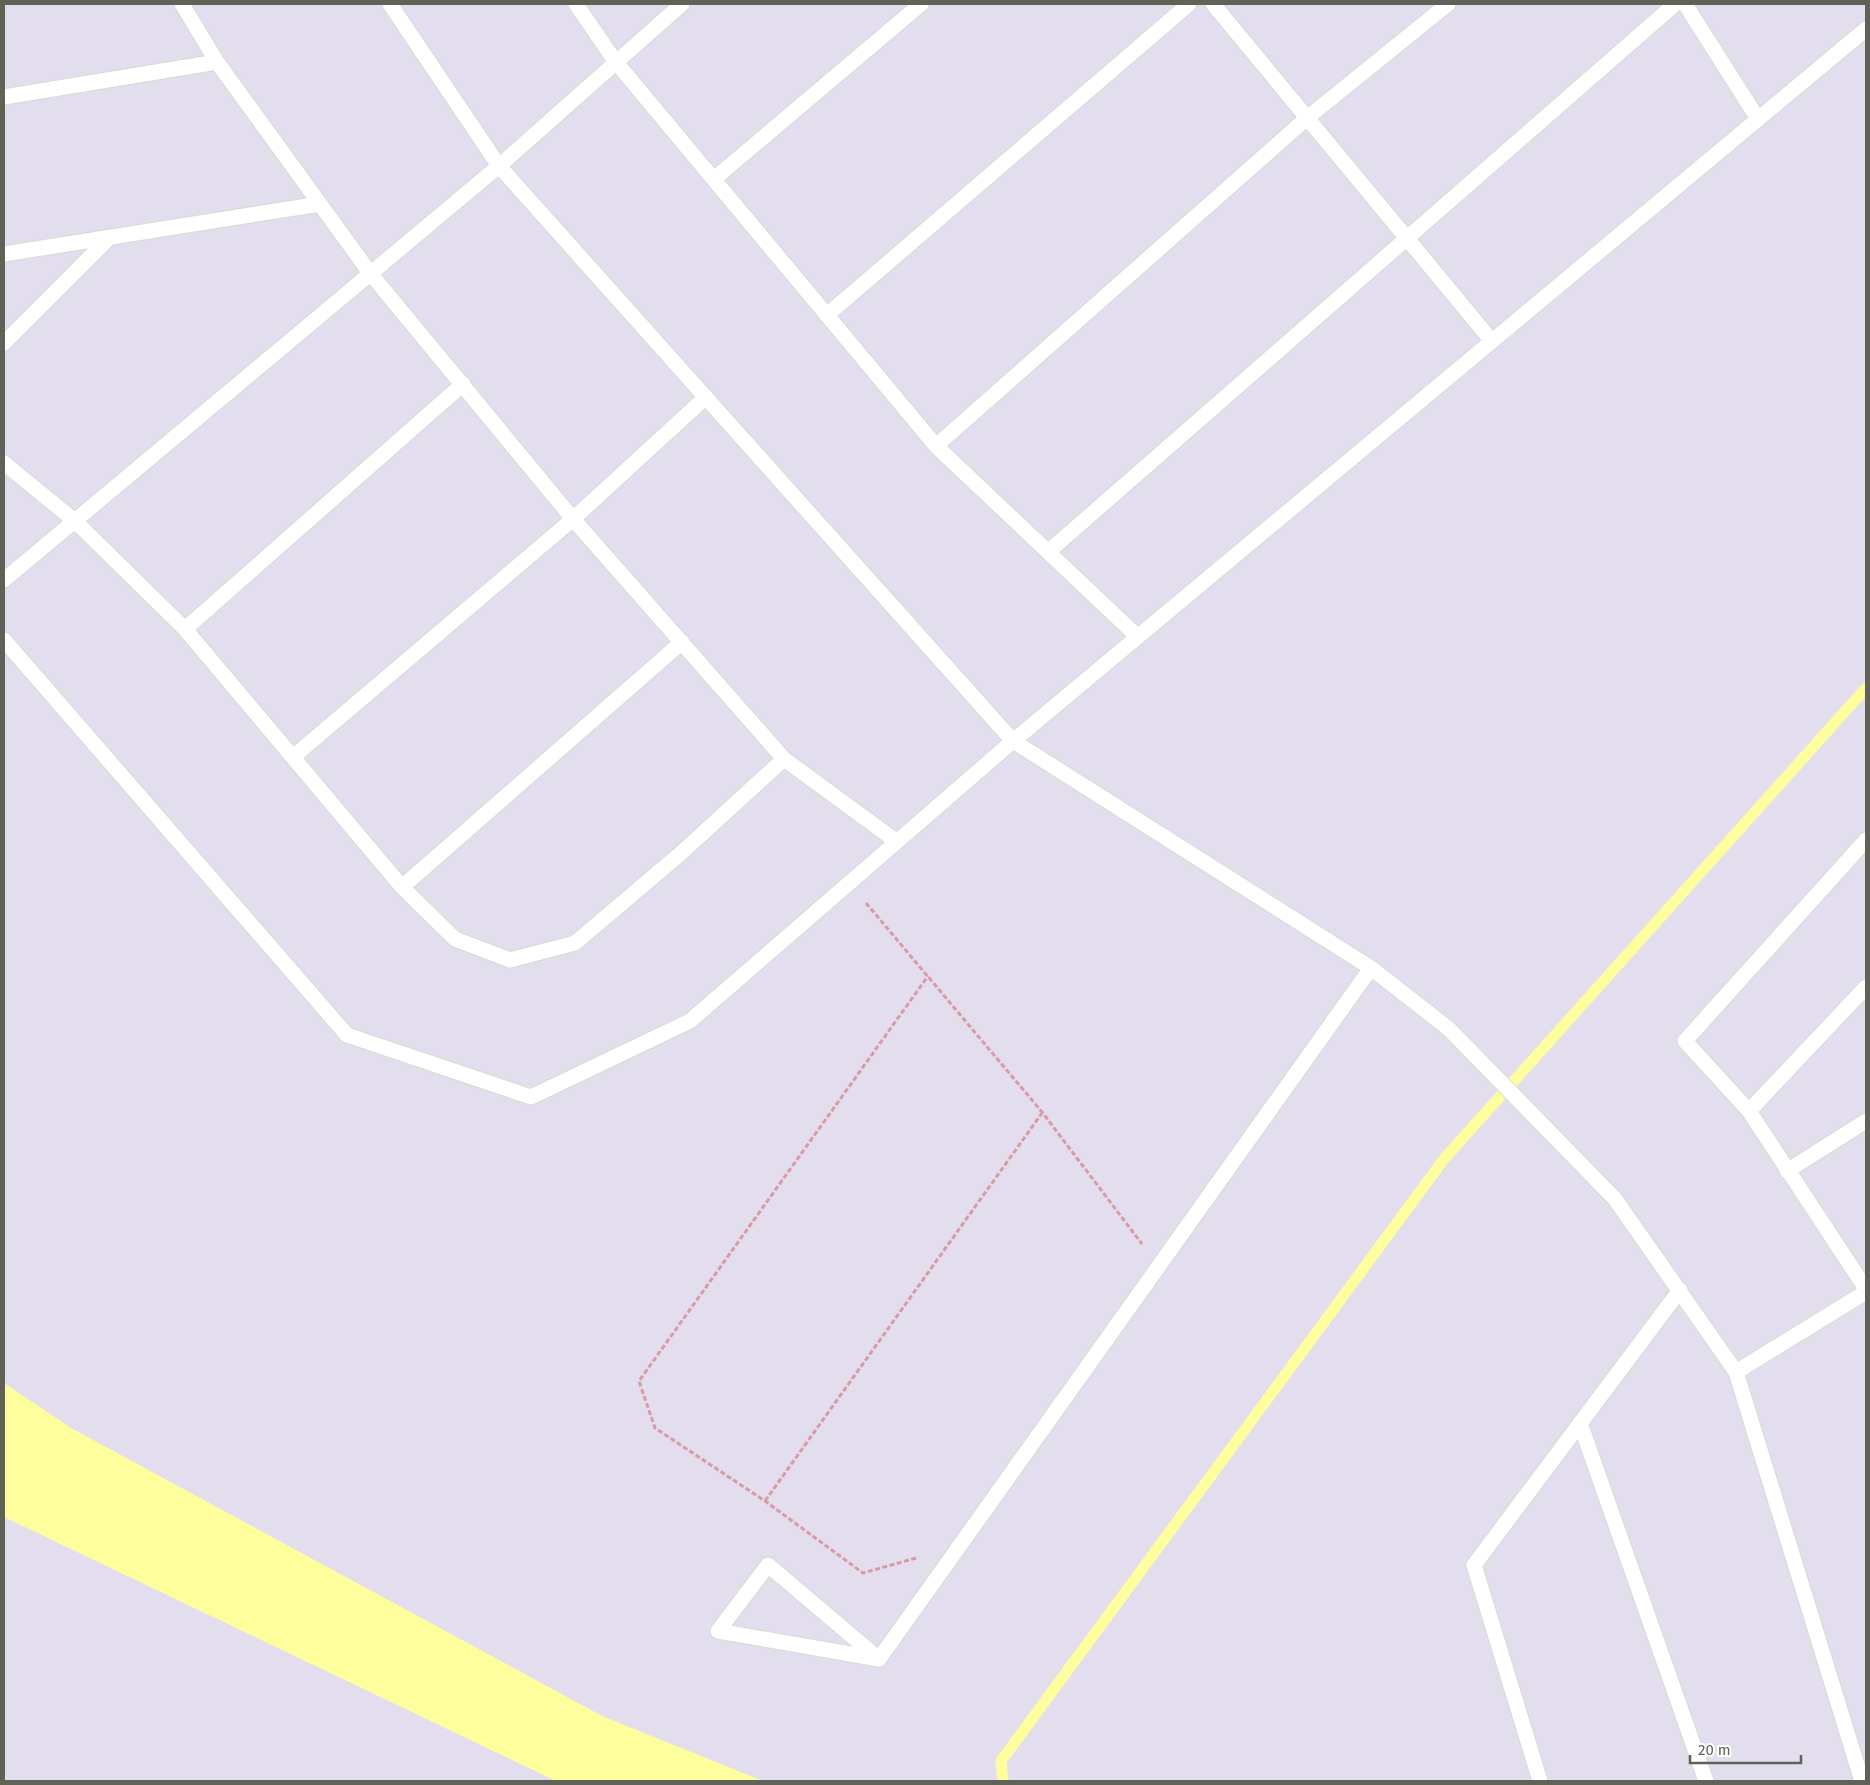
<svg xmlns="http://www.w3.org/2000/svg" width="1870" height="1785" font-family="'Fira Sans',sans-serif">
  <rect width="100%" height="100%" fill="#e3deed"/>
  <path fill="#feff9c" d="M4 1383 71 1428 602 1716 763 1781H556L4 1517Z"/>
  <g fill="none" stroke-linecap="round" stroke-linejoin="round">
    <path stroke="#feff9c" stroke-width="11" d="M1003 1781 1001 1761 1444 1159 1866 688"/>
    <defs>
      <path id="minor" d="M182 4 217 62 370 273 573 519 784 759 896 841
        M390 4 499 166 1013 741 1371 968 1449 1029 1615 1199 1736 1372 1862 1781
        M576 4 615 61 936 446 1138 637
        M1213 4 1491 340
        M1685 4 1758 119
        M4 97 217 62
        M714 179 921 4
        M4 254 320 204
        M827 315 1189 4
        M4 343 109 238
        M936 446 1307 118 1448 4
        M4 463 75 521 185 629 402 887 455 939 510 960 575 943 680 854 784 759
        M1048 552 1675 4
        M4 580 499 166 682 4
        M185 629 463 384
        M4 640 347 1035 531 1097 690 1021 1013 741 1866 29
        M293 757 573 519 706 397
        M1866 840 1685 1041 1749 1111 1866 1289
        M402 887 682 642
        M1749 1111 1866 987
        M1787 1171 1866 1121
        M1736 1372 1866 1292
        M1580 1423 1706 1781
        M879 1659 718 1631 768 1565 879 1659 1371 968
        M1540 1781 1474 1565 1680 1290"/>
    </defs>
    <use href="#minor" stroke="#d8dad2" stroke-width="17"/>
    <path stroke="#db99a4" stroke-width="3" stroke-dasharray="5 2.5" stroke-linecap="butt" d="M866 903 1042 1112 1142 1244
      M765 1501 1042 1113
      M916 1558 863 1573 765 1501 655 1428 639 1381 928 976"/>
    <use href="#minor" stroke="#fff" stroke-width="15"/>
  </g>
  <rect width="1870" height="1785" fill="none" stroke="#606258" stroke-width="10"/>
  <path d="M1690 1755v8h111v-8" fill="none" stroke="#606258" stroke-width="2.5"/>
  <text x="1698" y="1755" font-size="15" fill="#606258" stroke="#ffffff" stroke-width="4" paint-order="stroke">20 m</text>
</svg>
